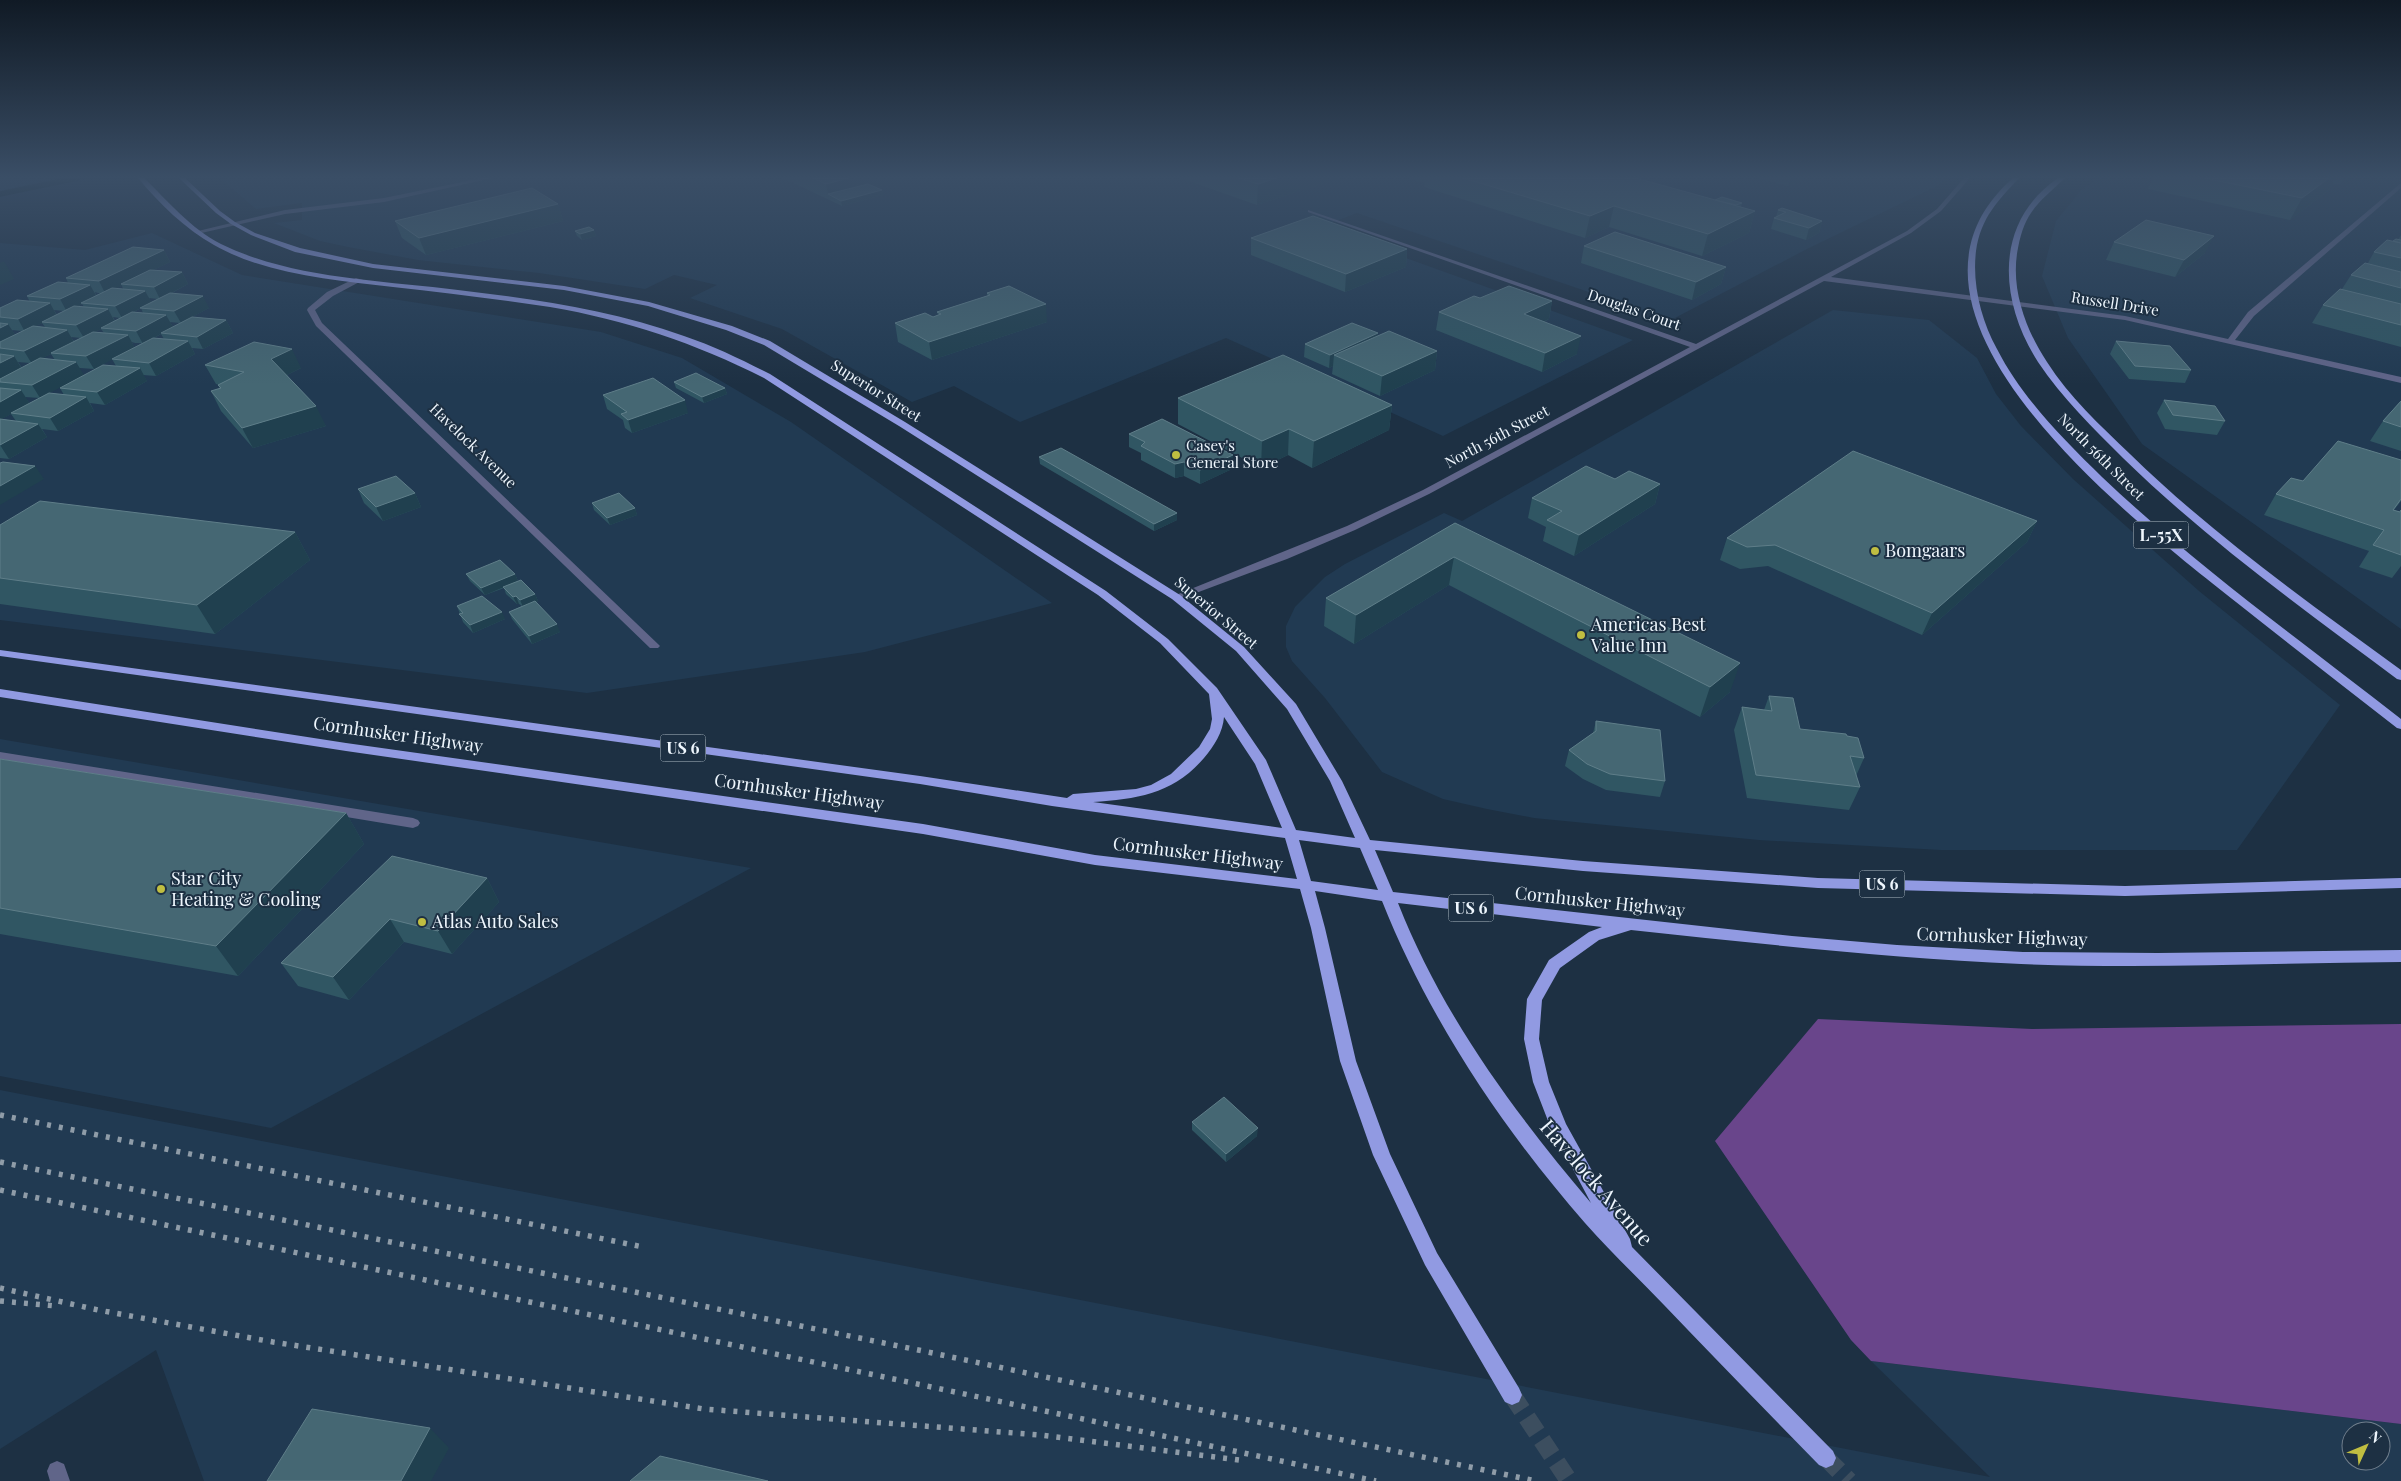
<svg xmlns="http://www.w3.org/2000/svg" width="2401" height="1481" font-family="'Playfair Display',serif">
  <rect width="100%" height="100%" fill="#1d3043"/>
  <path fill="#213a52" fill-rule="evenodd" d="M0 178H55L0 191Z
    M220 178H1946L1939 185 1807 249 1671 320 1357 213 1320 227 1633 340 1443 436 1226 338 1020 422 954 386 912 402 782 329 690 298 717 285 674 275 645 289 539 273 418 260 348 247 320 241 274 223 302 220V203L256 209Z
    M2100 178H2401V629L2142 444 2068 338 2042 276 2056 221 2083 188Z
    M152 233 242 275 601 332 682 358 791 422 1052 603 865 652 587 693 0 620V243L85 250Z
    M1833 310 1929 320 1977 358 1996 394 2021 426 2073 479 2199 591 2340 705 2237 850H1941L1759 840 1534 818 1487 809 1443 799 1382 772 1325 698 1292 661 1286 647V626L1295 607 1325 577 1345 564 1444 513 1462 521Z
    M0 739 751 868 271 1128 0 1076Z
    M0 1090 1990 1477 1871 1361 2401 1424V1481H204L156 1350 0 1449ZM2351 1431H2381V1461H2351Z"/>
  <path fill="#69458b" d="M1818 1019 2032 1029 2401 1024V1424L1871 1361 1851 1340 1715 1141Z"/>
  <g fill="none" stroke-linecap="round" stroke-linejoin="round">
    <path stroke="#041615" stroke-width="5.5" d="M0 194 77 178"/>
    <path stroke="#3c4e5f" stroke-width="18" stroke-dasharray="18 9" stroke-linecap="butt" d="M1512 1395 1569 1481
      M1826 1458 1849 1481"/>
    <path fill="#606589" fill-rule="evenodd" d="M482 178H493L384 202 285 214 197 234 194 232 285 210 384 198Z
      M1964 178H1970L1941 211 1911 233 1831 277 2125 316 2228 339 2248 312 2401 183V188L2254 316 2235 340 2401 377V383L2125 320 1824 281 1429 494 1355 530 1287 559 1180 599 1176 600 1171 597 1347 526 1423 490 1690 347 1308 212V210L1696 344 1907 231 1937 209Z
      M356 278 363 280 333 296 315 310 322 323 658 644 660 646 658 648H650L316 326 307 310 308 308 327 292Z
      M0 752 413 818 418 820 420 823 418 826 413 828 0 760Z
      M57 1461 64 1464 70 1481H50L47 1471 50 1464Z"/>
    <path fill="#919ae2" fill-rule="evenodd" d="M138 178H144C168 201 191 229 221 244 293 279 380 280 458 290 534 299 611 310 684 336 714 346 742 360 770 374L1106 591 1168 639 1217 688 1266 760 1296 830 1355 838 1330 781 1287 709 1236 651 1172 599 899 426 764 345 726 330 648 306 564 290 373 268 295 252 251 235 231 224 216 213 179 178H185L220 211 235 222 255 233 300 248 373 264 564 286 649 302 732 326 770 341 905 422 1180 595 1244 647 1296 704 1342 781 1370 840 1583 861 1818 878 2125 886 2401 878V888L2125 896 1818 888 1583 871 1375 850 1393 892 1792 936 1897 945 2023 952 2158 953 2401 950V962C2275 963 2147 969 2021 964 1891 958 1761 944 1631 930L1599 940 1560 968 1542 1000 1539 1039 1549 1082 1566 1124 1630 1239 1632 1247 1833 1451 1836 1458 1833 1465 1826 1468 1819 1465C1767 1412 1715 1358 1664 1305 1638 1278 1610 1251 1585 1223 1502 1128 1429 1019 1382 901L1315 891 1325 928 1356 1061 1390 1154 1437 1253 1519 1388 1522 1395 1519 1402 1512 1405 1505 1402 1425 1265 1373 1155 1340 1061 1311 928 1300 889 1095 865 923 834 346 751 0 697V689L346 743 923 824 1095 855 1297 879 1285 838 1052 806 920 784 0 656V650L920 776 1067 798 1073 794 1136 789 1151 785 1171 774 1199 747 1210 729 1212 719 1209 694 1160 643 1098 595 764 378C695 343 626 320 550 307 498 299 445 293 393 287 333 280 267 275 214 245 185 229 159 203 138 178ZM1224 717 1255 764 1282 828 1093 802C1138 799 1173 794 1204 758 1214 746 1223 732 1224 717ZM1299 840 1360 848 1378 890 1311 881ZM1398 903 1602 927 1589 932 1549 960 1527 999 1524 1039 1533 1082 1550 1126 1591 1203C1514 1112 1442 1015 1398 903Z
      M2013 178H2019C1998 201 1981 217 1976 251 1972 284 1981 320 1997 349 2022 398 2063 439 2102 477 2195 565 2300 640 2401 719V729L2397 728C2343 686 2289 644 2236 602 2139 525 1859 313 2013 178Z
      M2058 178H2065C2040 202 2025 210 2018 248 2010 287 2025 329 2047 362 2069 397 2100 425 2130 454 2213 535 2308 602 2401 670V680L2397 679C2303 609 2207 540 2123 458 2093 428 2062 398 2038 362 1999 301 1993 223 2058 178Z"/>
    <path stroke="#8f9ca8" stroke-width="5.5" stroke-dasharray="4 8" stroke-linecap="butt" d="M0 1115 643 1247
      M0 1162 923 1351 1536 1481
      M0 1190 1376 1481
      M0 1288 98 1310 273 1342 704 1409 1040 1435 1239 1460
      M0 1301 56 1306"/>
  </g>
  <path fill="#305663" fill-rule="evenodd" d="M783 178H910L876 187 882 190 883 195 842 206Z
    M1180 178H1338L1257 205Z
    M1408 178H1636L1715 200 1742 203 1741 207 1755 211 1749 233 1702 256 1609 227 1585 238 1424 187 1425 183Z
    M1757 178H1807L1788 186Z
    M2153 178H2349L2340 185 2332 183 2328 191 2290 220 2148 189Z
    M558 204 563 221 426 255 402 238 395 221Z
    M1778 210 1822 221 1819 233 1806 240 1771 229 1774 218 1776 217Z
    M594 230 596 236 582 240 577 236 575 231Z
    M2401 235V347L2312 323 2323 305 2342 289 2351 275 2368 263 2374 252 2398 240Z
    M1251 238 1407 249 1406 267 1345 292 1251 255Z
    M2114 242 2205 253 2175 277 2106 260Z
    M1584 246 1726 267 1721 284 1692 300 1581 263Z
    M164 250 170 262 153 270 182 272 188 284 172 293 209 308 192 317 226 320 233 333 203 349 192 348 195 354 156 376 143 375 147 381 105 405 90 403 94 411 58 431 42 429 47 437 9 459 0 458V308L30 302 27 296 68 283 66 278ZM122 286 123 289 116 288ZM95 292 98 293H101L96 295ZM149 298 158 299 151 302ZM82 304 84 307H77ZM141 308 143 313 134 312ZM54 310 64 311 57 315ZM113 317 120 318 115 321ZM170 322 180 323 173 327ZM42 323 45 327 36 326ZM101 329 104 333 95 332ZM12 330 22 331 15 335ZM161 334 164 339 154 338ZM71 337 81 338 74 341ZM132 342 135 343H142L134 348ZM51 354 55 360 42 358ZM112 359 116 366 60 388 64 395 49 393 80 368 94 369ZM18 362 30 363 22 368ZM25 397 40 398 30 404ZM11 414 16 421 1 419Z
    M987 293 1047 322 932 360 898 342 895 323 933 317 938 315 937 312 987 296Z
    M1480 298 1552 301 1549 319 1544 322 1577 354 1542 372 1436 330 1439 312Z
    M1378 336 1437 351 1435 370 1380 396 1332 374 1333 366 1329 368 1304 357 1305 344Z
    M2116 341 2191 370 2185 383 2129 379 2110 354Z
    M205 365 301 368 287 375 326 426 253 448 221 411 211 391 220 389 218 385H219L216 384Z
    M674 382 725 388 727 394 704 403 676 388Z
    M603 395 688 413 632 433 625 428 623 420 607 409Z
    M1178 398 1392 405 1389 430 1312 468 1288 455 1261 468 1178 424Z
    M2164 400 2225 421 2217 435 2165 429 2157 413Z
    M2401 401V451L2370 441 2383 421Z
    M1129 434 1232 469 1200 484 1184 476 1175 478 1141 460V453L1129 447Z
    M1039 457 1177 513V520L1154 531 1040 464Z
    M2401 460V501L2394 510 2400 512 2401 510V566L2392 578 2359 567 2369 551 2264 515 2276 494 2303 481Z
    M1615 479 1660 484 1655 504 1574 556 1543 541 1546 527 1528 518 1532 498Z
    M358 489 415 493 421 507 383 521 364 503Z
    M592 503 635 508 637 515 610 525 594 510Z
    M2037 521 2027 542 1922 635 1768 566 1740 569 1720 560 1727 538Z
    M1455 523 1730 692 1700 717 1449 585 1354 644 1324 626 1326 598Z
    M0 525 295 532 310 560 215 634 0 604Z
    M466 574H515L518 581 535 594 538 601 536 602 560 632 532 644 512 619 509 612 522 606 519 604H517L506 594 504 588 485 595 470 581Z
    M457 606 505 619 473 633 463 622Z
    M1769 696 1800 729 1847 736 1864 758 1856 776 1860 787 1849 810 1747 798 1734 730 1742 707 1764 710Z
    M1596 721 1665 781 1660 797 1606 790 1583 779 1565 766 1569 750 1593 733Z
    M0 759 346 813 364 844 238 976 0 934Z
    M487 878 499 902 452 954 404 942 349 1000 298 986 281 963Z
    M1192 1122 1257 1136 1226 1162 1192 1130Z"/>
  <path fill="#20404f" d="M0 178H15L0 181Z
    M849 178H910L836 198 828 194 826 184Z
    M1277 178H1338L1257 205 1258 184Z
    M1791 178H1807L1788 186Z
    M2329 178H2335L2328 191 2290 220 2302 198Z
    M2344 178H2349L2340 185Z
    M882 190 883 195 842 206 841 201Z
    M558 204 563 221 426 255 419 238Z
    M1614 206 1609 227 1585 238 1590 216Z
    M1755 211 1749 233 1702 256 1708 234Z
    M1822 221 1819 233 1806 240 1809 228Z
    M594 230 596 236 582 240 580 234Z
    M2214 236 2205 253 2175 277 2184 260Z
    M1407 249 1406 267 1345 292 1346 274Z
    M164 250 170 262 124 284H121L122 286 105 293 99 281Z
    M4 261 14 279 0 285V263Z
    M1726 267 1721 284 1692 300 1696 282Z
    M182 272 188 284 160 299 154 287Z
    M90 285 97 297 81 303 82 304 67 312 60 299Z
    M145 291 152 303 140 308H141L122 318 115 306Z
    M203 296 209 308 181 323 174 311Z
    M1552 301 1549 319 1520 333 1524 314Z
    M50 303 57 316 42 322V323L25 332 18 319Z
    M1046 304 1047 322 932 360 929 342Z
    M108 309 115 322 101 328V329L84 338 76 325Z
    M166 315 173 327 143 344 136 331Z
    M226 320 233 333 203 349 197 337Z
    M8 324 16 336 0 344V328Z
    M67 330 74 342 51 353V354L32 364 24 351Z
    M1378 333 1377 346 1334 355 1333 366 1329 368 1330 355Z
    M128 335 135 348 94 369 86 356Z
    M1581 336 1577 354 1542 372 1545 353Z
    M188 341 195 354 156 376 149 363Z
    M292 349 301 368 281 378 271 359Z
    M1437 351 1435 370 1380 396 1382 376Z
    M14 356 22 369 0 380V363Z
    M76 362 84 375 40 398 32 385Z
    M140 368 147 381 105 405 97 392Z
    M725 388 727 394 704 403 702 397Z
    M21 390 30 404 0 420V402Z
    M86 397 94 411 58 431 50 418Z
    M685 400 688 413 632 433 628 420Z
    M1392 405 1389 430 1312 468 1314 441Z
    M316 406 326 426 253 448 242 428Z
    M38 424 47 437 9 459 0 445Z
    M1289 429 1288 455 1261 468 1262 441Z
    M1233 455 1232 469 1200 484V470Z
    M1184 462V476L1175 478V464Z
    M35 466 44 479 0 505V486Z
    M1660 484 1655 504 1574 556 1579 535Z
    M415 493 421 507 383 521 376 507Z
    M635 508 637 515 610 525 607 518Z
    M1177 513V520L1154 531V524Z
    M2037 521 2027 542 1922 635 1932 613Z
    M295 532 310 560 215 634 197 605Z
    M1454 557 1449 585 1354 644 1356 615Z
    M515 574 518 581 485 595 481 588Z
    M535 594 538 601 523 607 520 600Z
    M516 596 519 604H517L513 597Z
    M502 612 505 619 473 633 470 625Z
    M557 624 560 632 532 644 529 636Z
    M1740 663 1730 692 1700 717 1710 687Z
    M346 813 364 844 238 976 216 946Z
    M487 878 499 902 452 954 438 931Z
    M390 919 404 942 349 1000 333 977Z
    M1258 1128 1257 1136 1226 1162V1154Z
    M430 1428 449 1448 431 1481H401Z"/>
  <path fill="#456773" stroke="#5f7e89" d="M813 178H849L826 184Z
    M1239 178H1277L1258 184Z
    M1463 178H1636L1755 211 1708 234 1614 206 1590 216Z
    M2204 178H2329L2302 198Z
    M868 184 882 190 841 201 828 194Z
    M532 188 558 204 419 238 395 221Z
    M1722 197 1742 203 1736 205 1715 200Z
    M1782 208 1822 221 1809 228 1774 218 1786 212 1778 210Z
    M1313 216 1407 249 1346 274 1251 238Z
    M2146 220 2214 236 2184 260 2114 242Z
    M589 227 594 230 580 234 575 231Z
    M1615 232 1726 267 1696 282 1584 246Z
    M2396 239 2401 240V243L2393 241Z
    M2387 240 2401 243V258L2374 252Z
    M133 247 164 250 99 281 66 278Z
    M2365 263 2401 272V288L2351 275Z
    M150 270 182 272 154 287 121 284Z
    M58 282 90 285 60 299 27 296Z
    M1009 286 1046 304 929 342 895 323 925 313 933 317 941 314 937 312 990 295 987 293Z
    M1509 286 1552 301 1524 314 1581 336 1545 353 1439 312 1474 296 1480 298Z
    M112 288 145 291 115 306 81 303Z
    M2340 289 2401 304V325L2323 305Z
    M170 293 203 296 174 311 140 308Z
    M17 300 50 303 18 319 0 317V308Z
    M74 306 108 309 76 325 42 322Z
    M132 312 166 315 136 331 101 328Z
    M192 317 226 320 197 337 161 333Z
    M0 323 8 324 0 328Z
    M1352 323 1378 333 1330 355 1305 344Z
    M33 326 67 330 24 351 0 348V342Z
    M1389 331 1437 351 1382 376 1334 355Z
    M93 332 128 335 86 356 51 353Z
    M153 338 188 341 149 363 112 359Z
    M2116 341 2170 346 2191 370 2135 366Z
    M254 342 292 349 271 359 316 406 242 428 211 391 221 388 218 385 244 372 205 365Z
    M0 354 14 356 0 363Z
    M1283 355 1392 405 1314 441 1289 429 1262 441 1178 398Z
    M40 358 76 362 32 385 0 382V379Z
    M103 365 140 368 97 392 60 388Z
    M696 373 725 388 702 397 674 382Z
    M653 378 685 400 628 420 621 414 627 412 603 395Z
    M0 388 21 390 0 402Z
    M49 393 86 397 50 418 11 413Z
    M2164 400 2215 406 2225 421 2173 415Z
    M2401 401V427L2383 421Z
    M0 419 38 424 0 445Z
    M1162 419 1233 455 1200 470 1184 462 1175 464 1141 446 1145 442 1129 434Z
    M2338 441 2401 460V499L2393 510 2400 512 2401 510V555L2373 545 2384 530 2276 494 2291 478 2303 481Z
    M1061 448 1177 513 1154 524 1039 457Z
    M1853 451 2037 521 1932 613 1775 545 1747 547 1727 538Z
    M3 462 35 466 0 486V463Z
    M1586 466 1615 479 1629 471 1660 484 1579 535 1547 520 1562 511 1532 498Z
    M396 476 415 493 376 507 358 489Z
    M619 493 635 508 607 518 592 503Z
    M40 501 295 532 197 605 0 578V525Z
    M1455 523 1740 663 1710 687 1454 557 1356 615 1326 598Z
    M500 560 515 574 481 588 466 574Z
    M521 580 535 594 520 600 516 596 513 597 503 587Z
    M482 596 502 612 470 625 459 614 463 613 457 606Z
    M535 601 557 624 529 636 509 612Z
    M1769 696 1793 698 1800 729 1846 734 1847 736 1858 738 1864 758 1850 756 1860 787 1756 775 1742 707 1772 711Z
    M1596 721 1660 730 1665 781 1610 774 1587 764 1569 750 1596 731Z
    M0 759 346 813 216 946 0 908Z
    M392 856 487 878 438 931 390 919 333 977 281 963Z
    M1224 1097 1258 1128 1226 1154 1192 1122Z
    M312 1409 430 1428 401 1481H267Z
    M660 1456 768 1481H630Z"/>
  <linearGradient id="sky" x2="0" y2="1"><stop stop-color="#101a25"/><stop offset="0.46" stop-color="#3a4e66"/><stop offset="1" stop-color="#3a4e66" stop-opacity="0"/></linearGradient>
  <rect width="2401" height="385" fill="url(#sky)"/>
  <g fill="#c0be41" stroke="#1d3043" stroke-width="2">
    <circle cx="1176" cy="455" r="5"/>
    <circle cx="1875" cy="551" r="5"/>
    <circle cx="1581" cy="635" r="5"/>
    <circle cx="161" cy="889" r="5"/>
    <circle cx="422" cy="922" r="5"/>
  </g>
  <g text-anchor="middle" stroke-width="4" stroke-linejoin="round" paint-order="stroke">
    <g font-size="15" fill="#eef6fd" stroke="#1d3043">
      <text transform="translate(2115 304) rotate(9)" y="5">Russell Drive</text>
      <text transform="translate(1634 310) rotate(19)" y="5">Douglas Court</text>
      <text transform="translate(876 391) rotate(32)" y="5">Superior Street</text>
      <text transform="translate(1497 437) rotate(-28)" y="5">North 56th Street</text>
      <text transform="translate(473 446) rotate(44)" y="5">Havelock Avenue</text>
      <text transform="translate(2101 457) rotate(45)" y="5">North 56th Street</text>
      <text transform="translate(1216 613) rotate(40)" y="5">Superior Street</text>
    </g>
    <g font-size="15" fill="#eef6fd" stroke="#1d3043" text-anchor="start">
      <text x="1186" y="451">Casey's<tspan x="1186" dy="17">General Store</tspan></text>
    </g>
    <g fill="#1d3043" stroke="#afbbc5" stroke-width="1">
      <rect x="2133.5" y="521.5" width="55" height="27" rx="4"/>
      <rect x="660.5" y="734.5" width="45" height="27" rx="4"/>
      <rect x="1859.5" y="870.5" width="45" height="27" rx="4"/>
      <rect x="1448.5" y="894.5" width="45" height="27" rx="4"/>
    </g>
    <g font-size="16" font-weight="bold" fill="#eef6fd">
      <text x="2161" y="541">L-55X</text>
      <text x="683" y="754">US 6</text>
      <text x="1882" y="890">US 6</text>
      <text x="1471" y="914">US 6</text>
    </g>
    <g font-size="18" fill="#eef6fd" stroke="#1d3043" text-anchor="start">
      <text x="1885" y="557">Bomgaars</text>
      <text x="1591" y="631">Americas Best<tspan x="1591" dy="21">Value Inn</tspan></text>
      <text x="171" y="885">Star City<tspan x="171" dy="21">Heating &amp; Cooling</tspan></text>
      <text x="432" y="928">Atlas Auto Sales</text>
    </g>
    <g font-size="18" fill="#eef6fd" stroke="#1d3043">
      <text transform="translate(398 735) rotate(8)" y="6">Cornhusker Highway</text>
      <text transform="translate(799 792) rotate(8)" y="6">Cornhusker Highway</text>
      <text transform="translate(1198 854) rotate(7)" y="6">Cornhusker Highway</text>
      <text transform="translate(1600 902) rotate(6)" y="6">Cornhusker Highway</text>
      <text transform="translate(2002 937) rotate(2)" y="6">Cornhusker Highway</text>
    </g>
    <g font-size="21" fill="#eef6fd" stroke="#1d3043">
      <text transform="translate(1596 1183) rotate(49)" y="7">Havelock Avenue</text>
    </g>
  </g>
  <g transform="translate(2366 1446) rotate(46)"><circle r="24" fill="#1d3043" stroke="#717f8d"/>
  <path d="M0-4L9 19L0 12L-9 19Z" fill="#c0be41"/>
  <text y="-8" font-size="14" font-weight="bold" text-anchor="middle" fill="#eef6fd">N</text>
  </g>
</svg>
